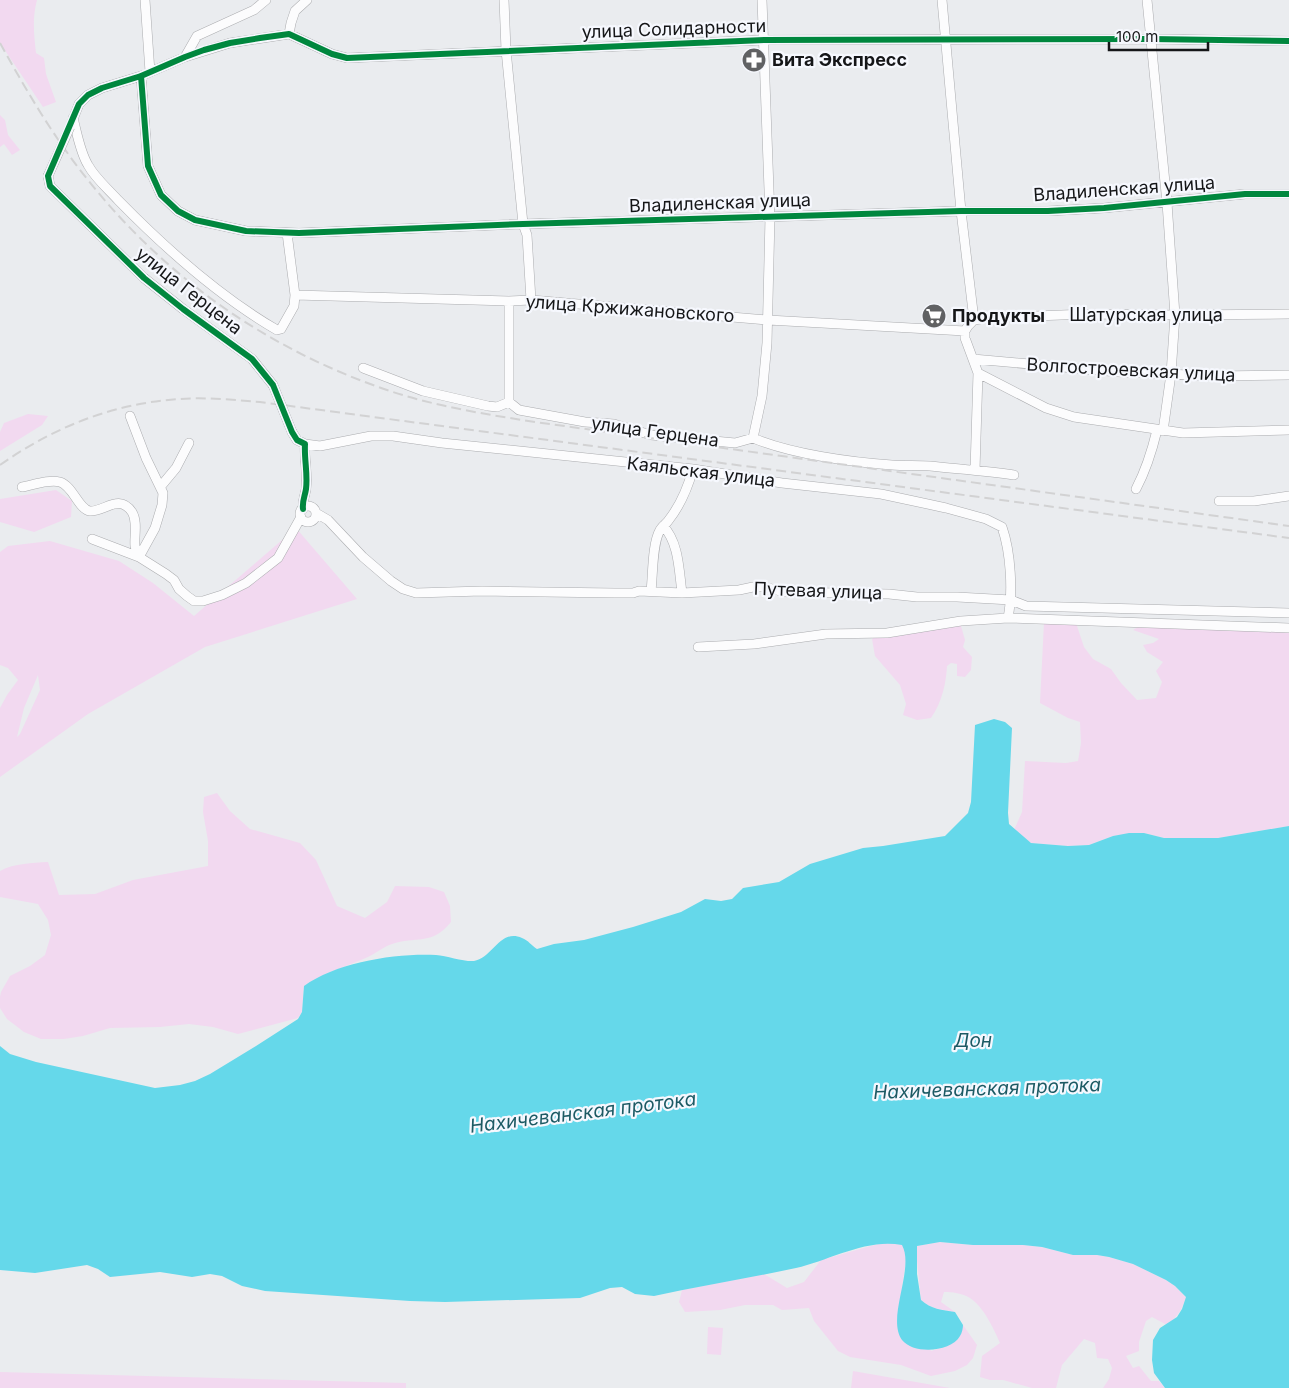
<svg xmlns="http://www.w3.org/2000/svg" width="1289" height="1388" font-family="Inter,sans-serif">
  <rect width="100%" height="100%" fill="#eaecef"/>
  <path fill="#f2d9f0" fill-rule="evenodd" d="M0 0H37C32 18 34 35 36 53L44 58 46 74 56 102 43 107 0 43Z
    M0 115 5 120 8 135 20 150 12 155 4 144 0 147Z
    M28 414 48 416 42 425 0 451V432L4 423Z
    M56 490 72 501 71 517 34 532 0 522V499Z
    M296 528 357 599 205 647 88 714 0 777V708L7 695 18 680 8 668 0 665V552L8 546 50 541 119 561 153 583 194 616ZM38 675 40 690 20 734 17 737 24 708Z
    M1044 622 1076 623 1084 647 1093 659 1111 669 1121 683 1137 700 1156 698 1162 682 1156 671 1163 662 1147 652 1143 645 1153 643 1159 639 1133 630 1138 627 1289 632V826L1218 838H1164L1144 833 1113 836 1089 845 1068 846 1031 843 1014 830 1022 812 1025 761 1066 763 1078 761 1081 743 1080 722 1068 718 1040 703Z
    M961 626 965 640 963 647 972 657 971 670 965 677 957 676V664L951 663 947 666C946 684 942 702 931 718L917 720 903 715 906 704 900 685 875 656 872 639 880 635Z
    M217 793 230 811 250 829 300 843 316 860 337 906 365 918 387 902 395 886 429 887 444 892 450 906 451 922C432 946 415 936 392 944 383 947 376 953 368 957 346 967 324 972 304 986L302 1012 298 1018 238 1034 213 1027 189 1024 160 1027 110 1028 83 1036 64 1039H41L24 1032 7 1019 0 1008V997L1 992 10 976 30 966 45 955 51 935 48 920 38 904 0 897V871C15 863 32 863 48 862L59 895 95 894 133 880 208 866V841L203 812 204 797Z
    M885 1242 903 1245 905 1251 906 1261 902 1287 931 1351C949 1345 958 1345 963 1325L977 1345 973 1358 967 1365 955 1371 931 1376 901 1365 850 1357 838 1351 814 1321 809 1308 782 1310 773 1305H745L720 1310 685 1312 679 1302 682 1290 764 1274 787 1288 804 1282 821 1260Z
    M940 1242 973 1245H1023L1042 1247 1073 1255H1097L1109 1257 1133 1264 1166 1280 1175 1286 1186 1297C1182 1310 1178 1316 1167 1325L1152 1317 1146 1321 1139 1342V1351L1126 1356 1133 1368 1139 1366 1151 1381H1159L1165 1388H1103L1109 1379 1112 1368 1108 1359 1097 1358 1095 1343 1084 1339 1062 1365 1056 1388H1032L1003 1380H990L980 1377 982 1356 1000 1343C994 1329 983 1306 970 1298 962 1293 952 1292 944 1292L941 1302 955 1312C942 1310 931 1309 921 1300L916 1250 917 1246Z
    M708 1327 723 1328 721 1355 707 1354Z
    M853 1371 950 1388H851Z
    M0 1372 406 1383V1388H0Z"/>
  <path fill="#65d8ea" d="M994 719 1005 722 1012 728 1008 813 1009 824 1031 843 1068 846 1089 845 1113 836 1129 833H1144L1164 838H1218L1289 826V1388H1165L1154 1373 1152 1360 1153 1340 1160 1328 1177 1317 1182 1309 1186 1297 1175 1286 1166 1280 1133 1264 1109 1257 1097 1255H1073L1042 1247 1023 1245H973L940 1242 917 1246V1274L921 1300C931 1309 942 1310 955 1312L963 1325C963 1328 962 1333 960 1336 951 1352 914 1355 902 1340 886 1318 915 1269 902 1245 867 1238 830 1260 796 1268 749 1278 701 1286 654 1296L635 1294 622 1287 610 1288 580 1298 445 1302 410 1301 265 1291 242 1286 222 1276 210 1274 192 1277 160 1272 110 1277 98 1269 87 1265 35 1273 0 1270V1046L10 1054 36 1062 155 1088 180 1085 195 1081 210 1074 256 1046 298 1019 302 1012 304 986C337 962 396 953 436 955 447 956 465 962 474 961 493 958 500 928 522 938 528 940 532 946 537 949L554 944 584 940 633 927 681 912 705 899 721 901 732 899 743 888 779 882 810 864 863 848 883 846 945 836 968 813 971 802 975 725Z"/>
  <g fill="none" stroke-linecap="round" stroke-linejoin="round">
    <defs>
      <path id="minor" d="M145 0 150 72
        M504 0 506 50 523 224 527 235 531 300
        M942 0 961 211 974 320 968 326 965 331V338L978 373 975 470
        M1147 0 1167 203 1175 315 1171 374 1163 431
        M289 34 291 23 295 11 307 0
        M185 57 197 36 254 10 266 0
        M141 76 148 166 161 195 178 211 195 220 246 231 299 233 523 224 961 211H1048L1104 208 1245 194H1289
        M73 118C77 133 80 152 88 165 95 178 108 189 118 200 164 247 220 297 277 330L281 329 294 306 295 295 287 233
        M70 127 79 104 88 95 102 88 141 76 185 57 230 43 289 34 332 54 347 58 764 40 1150 39 1289 41
        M48 176 50 186 144 278 183 309 252 359 273 385
        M295 295 509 301 531 300 768 320 965 331
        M974 320 987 318 1087 314 1175 315 1289 314
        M973 359 1118 372 1214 376 1289 375
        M363 368 423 391 488 406 497 407 509 402 519 410 585 422 614 424 651 435 735 443 753 438C791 454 850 462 892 465 905 466 918 465 930 466 958 469 986 471 1014 475
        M978 373 1046 408 1074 417 1183 433 1289 430
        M509 402V301
        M130 416 146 458 163 493 162 505 155 528 139 557
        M292 432 297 440 305 444C304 459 308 474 306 489 305 496 302 501 303 509
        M753 438 762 396 767 343 770 217 762 0
        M305 444 320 446 371 436H393L442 443 693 469 782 483 881 494 946 508 986 519 1002 527C1011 553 1013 592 1008 618
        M161 486 176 468 189 443
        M22 487C33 485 49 479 60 482 73 486 79 510 90 511 104 512 119 493 132 512 138 522 134 536 135 546 136 550 138 554 139 557
        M1136 489C1146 470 1152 451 1157 430
        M1219 501H1254L1289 496
        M300 514a8 8 0 1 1 16 0a8 8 0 1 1-16 0Z
        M316 513 328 520 363 557 391 581 403 589 416 593 482 591 615 593H633L639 591 682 593 739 590 753 587H764L785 592 889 594 917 597H957L1011 600 1026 606 1289 613
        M663 526C679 542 679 571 682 593
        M92 539 139 557 166 574 174 580 179 589 187 596 194 601H203L222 595 246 583 278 558 301 517
        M651 591C653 575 652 544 660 530 662 526 666 524 668 521 680 506 688 487 693 469
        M698 647 754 644 826 634 887 633 961 621 1008 618 1289 628"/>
    </defs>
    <use href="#minor" stroke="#abacaf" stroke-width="10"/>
    <use href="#minor" stroke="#fcfcfd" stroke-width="9"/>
    <path stroke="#d2d2d3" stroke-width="2" stroke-dasharray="10 5" stroke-linecap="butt" d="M0 43C26 90 54 138 88 180 165 277 266 348 384 389 433 406 484 414 535 422L1289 526
      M0 465C54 427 114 403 180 399 206 397 234 400 260 402L1289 538"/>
    <defs>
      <path id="minor-bridge" d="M48 176 70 127
        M273 385 292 432"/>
    </defs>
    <use href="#minor-bridge" stroke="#abacaf" stroke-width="10" stroke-linecap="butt"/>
    <use href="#minor-bridge" stroke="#fcfcfd" stroke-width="9"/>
    <defs>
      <path id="cycleway" d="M141 76 148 166 161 195 178 211 195 220 246 231 299 233 523 224 961 211H1048L1104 208 1245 194H1289
        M303 509C302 501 305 496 306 489 308 474 304 459 305 444L297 440 292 432 273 385 252 359 183 309 144 278 50 186 48 176 79 104 88 95 102 88 141 76 185 57 204 50 230 43 260 38 289 34 332 54 347 58 764 40 1150 39 1289 41"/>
    </defs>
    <use href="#cycleway" stroke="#f6f8fe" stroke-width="9"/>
    <use href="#cycleway" stroke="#00873e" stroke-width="6"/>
  </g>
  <defs>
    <symbol id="pharmacy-disc" viewBox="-11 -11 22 22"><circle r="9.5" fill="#606163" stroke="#f6f8fe"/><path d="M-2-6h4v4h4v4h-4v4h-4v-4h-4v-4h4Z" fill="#fff"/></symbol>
    <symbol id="supermarket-disc" viewBox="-11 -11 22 22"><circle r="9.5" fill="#606163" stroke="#f6f8fe"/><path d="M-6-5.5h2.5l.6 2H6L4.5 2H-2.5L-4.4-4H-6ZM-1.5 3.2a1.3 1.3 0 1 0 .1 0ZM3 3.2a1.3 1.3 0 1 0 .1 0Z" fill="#fff"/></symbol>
  </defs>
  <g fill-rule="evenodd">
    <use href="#pharmacy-disc" x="740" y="46" width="28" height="28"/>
    <use href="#supermarket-disc" x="920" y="302" width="28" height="28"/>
  </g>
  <g text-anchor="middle" stroke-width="4.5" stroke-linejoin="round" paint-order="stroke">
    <g font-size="18" fill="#151618" stroke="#f6f8fe">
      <text transform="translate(674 29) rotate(-2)" y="6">улица Солидарности</text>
      <text transform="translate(1124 189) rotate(-4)" y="6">Владиленская улица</text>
      <text transform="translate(720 203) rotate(-2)" y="6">Владиленская улица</text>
      <text transform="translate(189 291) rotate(38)" y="6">улица Герцена</text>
      <text transform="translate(630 309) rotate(4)" y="6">улица Кржижановского</text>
      <text x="1146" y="321">Шатурская улица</text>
      <text transform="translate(1131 370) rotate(3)" y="6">Волгостроевская улица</text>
      <text transform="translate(655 432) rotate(8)" y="6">улица Герцена</text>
      <text transform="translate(701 472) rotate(7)" y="6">Каяльская улица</text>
      <text transform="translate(818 591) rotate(2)" y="6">Путевая улица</text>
    </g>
    <g font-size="18" font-weight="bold" fill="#151618" stroke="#f6f8fe" text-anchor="start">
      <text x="772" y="66">Вита Экспресс</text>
      <text x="952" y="322">Продукты</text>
    </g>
    <g font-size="19" font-style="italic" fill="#1c5a64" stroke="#f6f8fe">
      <text x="973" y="1047">Дон</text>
      <text transform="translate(987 1088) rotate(-2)" y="7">Нахичеванская протока</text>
      <text transform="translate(583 1112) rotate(-7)" y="7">Нахичеванская протока</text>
    </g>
  </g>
  <path d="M1109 42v8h99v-8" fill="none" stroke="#151618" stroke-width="2.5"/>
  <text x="1116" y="42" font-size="15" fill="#151618" stroke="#f6f8fe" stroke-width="4" paint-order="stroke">100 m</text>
</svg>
